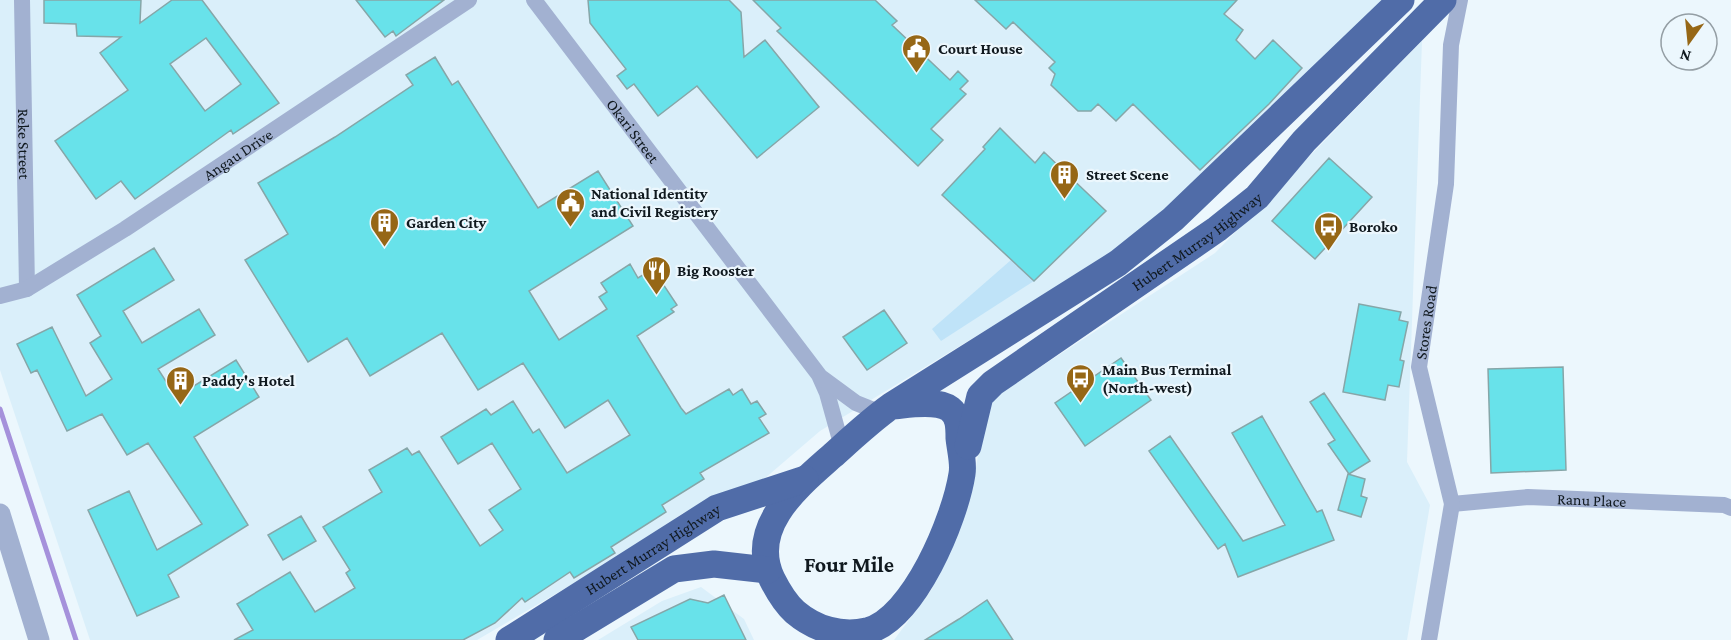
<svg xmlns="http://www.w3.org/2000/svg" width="1731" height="640" font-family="'Crimson Pro',serif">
  <rect width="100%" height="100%" fill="#ecf7fd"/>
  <path fill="#daeffa" d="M0 0H1390L1124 246 820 431 764 479 741 495 683 513 617 558 477 640H90L0 370Z
    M1422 41 1407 462 1430 505 1407 640H894L932 589 975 473 987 402 1215 253Z
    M701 587 744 619 754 640H598L662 601Z"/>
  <path fill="#bfe3f8" d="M1011 260 1034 281 941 341 932 329Z"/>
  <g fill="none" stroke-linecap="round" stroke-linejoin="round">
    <path stroke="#a591db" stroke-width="5" d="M0 409 76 640"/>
  </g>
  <path fill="#68e2ea" stroke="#86a6a8" stroke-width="1.5" fill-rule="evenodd" d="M44 0H141L140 23 172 0H202L279 103 233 134 231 130 135 199 121 181 96 199 55 141 128 90 100 53 121 37 77 36 76 24 44 23ZM206 38 241 84 205 111 170 64Z
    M356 0H444L396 36 393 31 385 37Z
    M588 0H729L741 12 744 57 765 40 819 107 757 158 697 86 658 116 634 84 627 89 617 76 626 69 590 23Z
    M753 0H875L897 21 892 25 950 80 958 71 968 81 960 89 966 94 931 129 943 140 918 166 777 31 781 28Z
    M975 0H1237L1224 14 1243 30 1236 40 1255 59 1273 40 1302 68 1269 104 1200 170 1133 104 1116 121 1098 104 1091 111H1078L1051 85 1055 74 1049 68 1055 62 1013 22 1006 29Z
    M435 57 452 85 458 81 538 208 598 171 633 226 529 291 559 340 607 309 599 297 607 292 601 283 630 264 638 278 646 273 650 279 657 275 677 305 671 309 674 312 637 336 681 408 686 414 729 389 733 395 742 389 751 404 757 401 766 414 759 418 769 433 700 473 704 479 662 505 666 512 611 547 615 553 574 578 570 572 525 602 522 598 495 623 463 640H234L253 630 237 604 290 572 315 612 355 588 346 573 350 570 323 527 382 492 369 470 407 448 412 455 419 451 480 546 503 530 489 510 521 489 492 443 458 464 441 437 486 409 491 415 513 401 533 433 539 429 567 473 630 435 608 400 565 428 523 363 478 390 442 333 370 376 347 338 308 362 245 260 288 234 258 183 335 137 413 85 406 75Z
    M1000 128 1035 163 1044 152 1106 211 1034 281 942 195 985 149 983 147Z
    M1329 158 1372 197 1315 259 1272 221Z
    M154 248 174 280 123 311 142 343 199 309 215 335 158 369 176 397 236 360 259 397 194 437 248 525 168 575 179 597 137 616 88 510 129 491 157 550 202 524 148 443 127 455 102 414 67 431 37 370 31 373 17 344 52 327 86 396 112 379 90 343 101 336 77 295Z
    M1359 304 1401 312 1399 320 1408 322 1400 360 1404 361 1399 387 1388 385 1385 400 1343 392Z
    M884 310 907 343 867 370 843 337Z
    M1121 358 1151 400 1085 446 1055 403Z
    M1563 367 1566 470 1491 473 1488 369Z
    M1324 393 1370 461 1349 474 1328 444 1335 440 1310 402Z
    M1262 416 1317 512 1322 510 1334 540 1238 577 1225 544 1218 549 1149 451 1170 436 1243 541 1285 525 1232 433Z
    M1348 474 1365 479 1361 496 1367 498 1361 517 1338 510Z
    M301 516 316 541 283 560 268 535Z
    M724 595 746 640H638L631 627 690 599 708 603Z
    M987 600 1013 640H925L959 619Z"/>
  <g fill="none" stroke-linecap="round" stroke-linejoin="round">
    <g stroke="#a2b1d1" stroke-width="16">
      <path id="s1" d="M22 0 27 289"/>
      <path id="s2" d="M534 0 819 375 827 393 842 447"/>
      <path id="s3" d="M0 296 27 289 125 229 469 0"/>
      <path d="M822 378 856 403 881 413"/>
      <path id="s4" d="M1452 504 1528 497 1724 505 1731 508"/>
      <path id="s5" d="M1429 640 1452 504 1419 367 1446 184 1451 45 1460 0"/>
    </g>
    <path stroke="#a2b1d1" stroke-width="21" d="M0 514 39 640"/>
    <g stroke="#506ca8" stroke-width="27">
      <path d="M891 406C907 405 936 399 950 409 959 416 959 427 959 438 960 449 964 463 962 474 955 519 914 619 867 631 841 637 815 629 795 612 785 603 778 591 772 579 747 527 798 486 832 456 852 438 870 421 891 406L1118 263 1173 219 1401 0"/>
      <path id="s6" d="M968 446 980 396 993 383 1217 229 1257 197 1304 141 1443 0"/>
      <path id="s7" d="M509 640 717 508 805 479"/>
      <path d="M557 640 674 569 714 564 768 570"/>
    </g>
  </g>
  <defs>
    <symbol id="civic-pin" viewBox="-11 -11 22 30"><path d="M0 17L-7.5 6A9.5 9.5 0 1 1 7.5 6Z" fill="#966716" stroke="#ecf7fd"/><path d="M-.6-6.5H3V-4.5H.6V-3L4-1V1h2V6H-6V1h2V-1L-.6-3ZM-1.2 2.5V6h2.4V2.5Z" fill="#fff"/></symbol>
    <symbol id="building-pin" viewBox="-11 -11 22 30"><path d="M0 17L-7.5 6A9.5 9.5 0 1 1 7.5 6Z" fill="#966716" stroke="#ecf7fd"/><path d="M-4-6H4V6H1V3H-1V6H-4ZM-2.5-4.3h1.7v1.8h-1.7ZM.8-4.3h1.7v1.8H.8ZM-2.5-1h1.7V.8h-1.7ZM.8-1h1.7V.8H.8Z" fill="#fff"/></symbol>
    <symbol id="bus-pin" viewBox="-11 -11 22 30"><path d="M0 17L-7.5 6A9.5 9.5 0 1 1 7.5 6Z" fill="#966716" stroke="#ecf7fd"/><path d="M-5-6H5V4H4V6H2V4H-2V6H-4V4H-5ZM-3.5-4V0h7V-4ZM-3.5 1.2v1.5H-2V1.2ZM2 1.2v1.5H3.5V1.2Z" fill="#fff"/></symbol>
    <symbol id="restaurant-pin" viewBox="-11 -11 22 30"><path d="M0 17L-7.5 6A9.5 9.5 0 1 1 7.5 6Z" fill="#966716" stroke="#ecf7fd"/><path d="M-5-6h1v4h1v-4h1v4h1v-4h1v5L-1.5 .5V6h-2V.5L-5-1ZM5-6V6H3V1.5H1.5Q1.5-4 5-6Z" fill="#fff"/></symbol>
  </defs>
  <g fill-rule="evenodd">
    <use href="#civic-pin" x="900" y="32" width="33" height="45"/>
    <use href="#building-pin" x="1048" y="158" width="33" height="45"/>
    <use href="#civic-pin" x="554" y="186" width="33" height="45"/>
    <use href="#building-pin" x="368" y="206" width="33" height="45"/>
    <use href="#bus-pin" x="1312" y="210" width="33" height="45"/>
    <use href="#restaurant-pin" x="640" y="254" width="33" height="45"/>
    <use href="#bus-pin" x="1064" y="362" width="33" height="45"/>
    <use href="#building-pin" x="164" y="364" width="33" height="45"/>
  </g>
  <g text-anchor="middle" stroke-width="4.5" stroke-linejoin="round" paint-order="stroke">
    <g font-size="16" font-weight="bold" fill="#10191f" stroke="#ecf7fd" text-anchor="start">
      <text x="938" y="54">Court House</text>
      <text x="1086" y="180">Street Scene</text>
      <text x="591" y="199">National Identity<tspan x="591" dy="18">and Civil Registery</tspan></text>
      <text x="406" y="228">Garden City</text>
      <text x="1349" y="232">Boroko</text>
      <text x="677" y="276">Big Rooster</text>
      <text x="1102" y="375">Main Bus Terminal<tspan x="1102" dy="18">(North-west)</tspan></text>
      <text x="202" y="386">Paddy's Hotel</text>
    </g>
    <g font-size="16" fill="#10191f" stroke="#ecf7fd">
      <text dy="6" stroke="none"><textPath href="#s2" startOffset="164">Okari Street</textPath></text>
      <text dy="6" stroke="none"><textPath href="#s1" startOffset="144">Reke Street</textPath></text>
      <text dy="6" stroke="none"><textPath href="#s3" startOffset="278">Angau Drive</textPath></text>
      <text dy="6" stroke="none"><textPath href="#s6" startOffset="318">Hubert Murray Highway</textPath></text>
      <text dy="6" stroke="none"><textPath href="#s5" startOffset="324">Stores Road</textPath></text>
      <text dy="6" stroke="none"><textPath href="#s4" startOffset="140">Ranu Place</textPath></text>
      <text dy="6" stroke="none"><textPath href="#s7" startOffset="170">Hubert Murray Highway</textPath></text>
    </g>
    <g font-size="22" font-weight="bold" fill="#10191f" stroke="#ecf7fd">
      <text x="849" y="572">Four Mile</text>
    </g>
  </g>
  <g transform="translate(1689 42) rotate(195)"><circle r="28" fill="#ecf7fd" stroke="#949ea4" stroke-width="1.5"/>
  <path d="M0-4.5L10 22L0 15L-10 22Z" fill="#966716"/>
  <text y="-9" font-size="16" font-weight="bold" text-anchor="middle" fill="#10191f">N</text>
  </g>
</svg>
